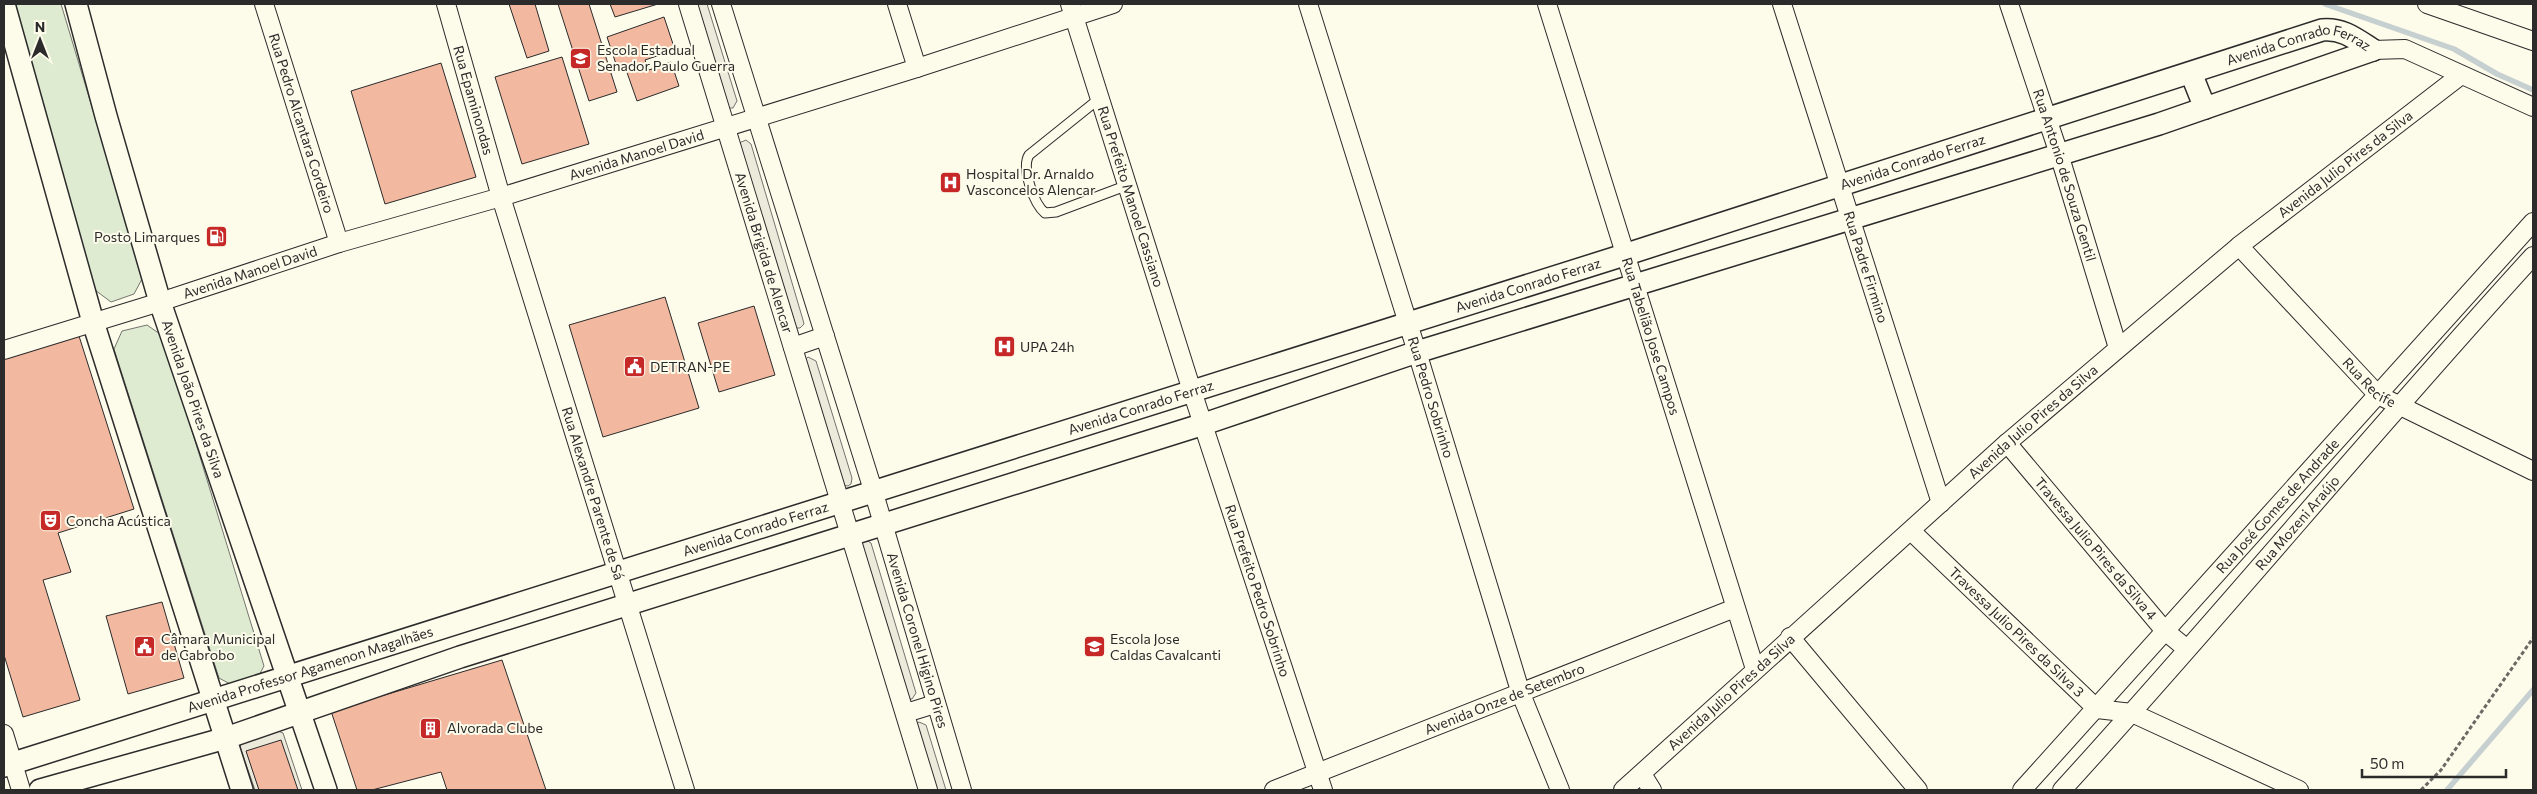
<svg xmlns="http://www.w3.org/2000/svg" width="2537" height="794" font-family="Commissioner,sans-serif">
  <rect width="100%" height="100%" fill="#fdfbea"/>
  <path fill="#deebd1" stroke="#74746e" d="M8 4H61L143 277 134 294 111 302 95 290Z
    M147 325 163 336 264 666 257 679 232 685 219 678 114 349 122 331Z"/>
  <path fill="#eceadb" stroke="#74746e" d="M694 4H707L737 101 733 108H728Z
    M746 140 751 144 803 320 804 324 800 328H795L739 143Z
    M808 357 816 361 852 478 851 484 848 486 842 485 805 360Z
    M866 540 871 543 916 693 912 699H908L860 544Z
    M919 722 926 725 946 790H934L916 724Z
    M268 727 283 733 302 790H255L240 747 245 734Z"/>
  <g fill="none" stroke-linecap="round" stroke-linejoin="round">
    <path stroke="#c7d0d0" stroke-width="5.5" d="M2325 4 2454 49 2497 74 2533 90
      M2447 790 2533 690"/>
  </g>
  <path fill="#f2b8a0" stroke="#2b2b2b" d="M509 4H535L549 51 527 58Z
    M558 4H589L617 92 589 101Z
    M610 4H658L615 17Z
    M664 17 675 50 645 60 649 70 671 62 679 86 637 101 624 64 617 67 607 37Z
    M562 57 589 144 522 164 495 77Z
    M441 63 476 177 385 204 351 91Z
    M665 297 699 408 603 437 569 325Z
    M754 306 775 375 719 392 698 323Z
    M79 336 134 509 58 533 71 572 43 580 80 700 23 717 4 655V359Z
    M162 602 184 678 128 694 106 616Z
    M502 660 546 790H447L441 772 372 790H357L331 711Z
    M281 740 298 790H259L246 751Z"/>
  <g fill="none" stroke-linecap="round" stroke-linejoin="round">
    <defs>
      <path id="service" d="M1100 98 1029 155C1021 168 1034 204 1045 213L1056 212 1128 185"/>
      <g id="minor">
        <path id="s1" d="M264 4 339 243"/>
        <path id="s2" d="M446 4 501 197 685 790"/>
        <path id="s3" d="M688 4 928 790"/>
        <path id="s4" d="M721 4 873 490 962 790"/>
        <path d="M897 4 917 68"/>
        <path id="s5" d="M1070 4 1192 391 1323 790"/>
        <path id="s6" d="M1308 4 1417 352 1521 694 1560 790"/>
        <path id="s7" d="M1547 4 1755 669"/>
        <path id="s8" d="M1782 4 1941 503"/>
        <path id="s9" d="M2009 4 2059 154 2118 348"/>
        <path d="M2427 4 2533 41"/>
        <path d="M2373 50 2405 49 2533 107"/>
        <path id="s10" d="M2239 246 2378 395 2533 471"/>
        <path d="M793 347 825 336"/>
        <path id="s11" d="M4 350 160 302 339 243 501 197 917 68 1113 4"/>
        <path id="s12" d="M2007 443 2165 631 2187 649"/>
        <path id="s13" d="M1911 531 2097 709 2132 713 2299 790"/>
        <path d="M1790 637 1918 790"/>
        <path d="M906 713 935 704"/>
        <path d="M4 734 21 790"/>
        <path d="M1642 774 1652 790"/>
        <path id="s14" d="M1274 790 1735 608"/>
        <path id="s15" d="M1623 790 2007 443 2239 246 2461 75"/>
        <path id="s16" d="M2022 790 2533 222"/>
        <path id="s17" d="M2062 790C2222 615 2373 431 2533 256"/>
      </g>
      <g id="tertiary">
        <path d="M4 4 93 322 242 790"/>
        <path id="s18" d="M76 4 106 116 160 302 326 790"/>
        <path d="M2191 73 2205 108"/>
        <path id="s19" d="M4 766 1624 255 2322 30C2343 28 2356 39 2373 50"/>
        <path d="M40 790 226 738 460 657 1204 424 1417 352 2159 124 2373 50"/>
      </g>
    </defs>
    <use href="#service" stroke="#2b2b2b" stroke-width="11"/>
    <use href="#minor" stroke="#2b2b2b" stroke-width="20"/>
    <use href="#tertiary" stroke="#2b2b2b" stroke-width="24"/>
    <path stroke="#6a6964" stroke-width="3" stroke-dasharray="4 2.5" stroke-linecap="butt" d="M2421 790 2441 770 2533 638"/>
    <use href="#service" stroke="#fdfbea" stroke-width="9"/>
    <use href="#minor" stroke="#fdfbea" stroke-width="18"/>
    <use href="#tertiary" stroke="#fdfbea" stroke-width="21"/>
  </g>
  <defs>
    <symbol id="school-square" viewBox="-11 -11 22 22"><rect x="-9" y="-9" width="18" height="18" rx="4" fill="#c62828" stroke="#fdfbea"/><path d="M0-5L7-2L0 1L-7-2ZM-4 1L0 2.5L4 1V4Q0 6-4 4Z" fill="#fff"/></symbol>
    <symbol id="hospital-square" viewBox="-11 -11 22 22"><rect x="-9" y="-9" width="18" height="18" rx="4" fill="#c62828" stroke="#fdfbea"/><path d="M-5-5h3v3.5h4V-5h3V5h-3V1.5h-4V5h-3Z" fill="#fff"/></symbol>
    <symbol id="fuel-square" viewBox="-11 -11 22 22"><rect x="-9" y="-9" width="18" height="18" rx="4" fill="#c62828" stroke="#fdfbea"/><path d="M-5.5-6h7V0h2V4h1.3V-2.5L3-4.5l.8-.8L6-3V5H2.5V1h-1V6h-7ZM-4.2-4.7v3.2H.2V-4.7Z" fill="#fff"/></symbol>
    <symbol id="civic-square" viewBox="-11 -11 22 22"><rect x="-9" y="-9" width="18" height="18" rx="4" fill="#c62828" stroke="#fdfbea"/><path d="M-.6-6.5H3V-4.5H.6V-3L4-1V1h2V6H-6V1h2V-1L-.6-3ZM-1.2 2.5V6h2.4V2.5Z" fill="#fff"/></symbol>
    <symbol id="theatre-square" viewBox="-11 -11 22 22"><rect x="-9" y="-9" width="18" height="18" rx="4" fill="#c62828" stroke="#fdfbea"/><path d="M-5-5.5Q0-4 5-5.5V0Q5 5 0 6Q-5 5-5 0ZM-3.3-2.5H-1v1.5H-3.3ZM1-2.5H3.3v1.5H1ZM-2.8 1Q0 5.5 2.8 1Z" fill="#fff"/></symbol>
    <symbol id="building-square" viewBox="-11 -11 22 22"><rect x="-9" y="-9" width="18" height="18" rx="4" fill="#c62828" stroke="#fdfbea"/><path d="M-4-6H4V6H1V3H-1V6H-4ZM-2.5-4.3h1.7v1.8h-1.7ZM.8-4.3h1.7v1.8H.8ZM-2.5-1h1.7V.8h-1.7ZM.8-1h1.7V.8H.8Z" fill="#fff"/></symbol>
  </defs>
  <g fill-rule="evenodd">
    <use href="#school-square" x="568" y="46" width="25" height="25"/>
    <use href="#hospital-square" x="938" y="170" width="25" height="25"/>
    <use href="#fuel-square" x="204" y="224" width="25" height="25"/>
    <use href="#hospital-square" x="992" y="334" width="25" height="25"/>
    <use href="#civic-square" x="622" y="354" width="25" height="25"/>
    <use href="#theatre-square" x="38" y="508" width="25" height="25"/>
    <use href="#civic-square" x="132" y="634" width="25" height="25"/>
    <use href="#school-square" x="1082" y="634" width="25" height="25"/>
    <use href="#building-square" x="418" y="716" width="25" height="25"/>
  </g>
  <g text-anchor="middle" stroke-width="4" stroke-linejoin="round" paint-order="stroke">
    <g font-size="14" fill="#2b2b2b" stroke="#fdfbea" text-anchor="start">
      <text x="597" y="55">Escola Estadual<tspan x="597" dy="16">Senador Paulo Guerra</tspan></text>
      <text x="966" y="179">Hospital Dr. Arnaldo<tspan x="966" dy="16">Vasconcelos Alencar</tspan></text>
      <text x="200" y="242" text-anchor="end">Posto Limarques</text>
      <text x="1020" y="352">UPA 24h</text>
      <text x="650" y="372">DETRAN-PE</text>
      <text x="66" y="526">Concha Acústica</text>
      <text x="161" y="644">Câmara Municipal<tspan x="161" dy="16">de Cabrobo</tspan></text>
      <text x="1110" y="644">Escola Jose<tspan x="1110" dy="16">Caldas Cavalcanti</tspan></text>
      <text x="447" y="733">Alvorada Clube</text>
    </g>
    <g font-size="14" fill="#2b2b2b" stroke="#fdfbea">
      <text dy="5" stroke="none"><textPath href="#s19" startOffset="2408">Avenida Conrado Ferraz</textPath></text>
      <text dy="5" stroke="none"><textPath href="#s2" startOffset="100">Rua Epaminondas</textPath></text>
      <text dy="5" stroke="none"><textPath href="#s1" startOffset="125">Rua Pedro Alcantara Cordeiro</textPath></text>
      <text dy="5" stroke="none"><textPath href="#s11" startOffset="662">Avenida Manoel David</textPath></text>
      <text dy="5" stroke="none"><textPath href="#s19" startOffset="2002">Avenida Conrado Ferraz</textPath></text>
      <text dy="5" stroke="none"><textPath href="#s15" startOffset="956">Avenida Julio Pires da Silva</textPath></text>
      <text dy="5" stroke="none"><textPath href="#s9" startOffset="180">Rua Antonio de Souza Gentil</textPath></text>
      <text dy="5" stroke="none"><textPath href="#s5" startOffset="202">Rua Prefeito Manoel Cassiano</textPath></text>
      <text dy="5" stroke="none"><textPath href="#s3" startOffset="260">Avenida Brigida de Alencar</textPath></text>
      <text dy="5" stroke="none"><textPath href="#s8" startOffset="276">Rua Padre Firmino</textPath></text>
      <text dy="5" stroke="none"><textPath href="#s11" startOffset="258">Avenida Manoel David</textPath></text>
      <text dy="5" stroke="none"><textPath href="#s19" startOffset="1598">Avenida Conrado Ferraz</textPath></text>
      <text dy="5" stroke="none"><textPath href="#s7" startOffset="348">Rua Tabelião Jose Campos</textPath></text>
      <text dy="5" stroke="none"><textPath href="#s10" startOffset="189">Rua Recife</textPath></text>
      <text dy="5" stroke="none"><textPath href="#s6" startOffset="412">Rua Pedro Sobrinho</textPath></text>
      <text dy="5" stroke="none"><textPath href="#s18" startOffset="412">Avenida João Pires da Silva</textPath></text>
      <text dy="5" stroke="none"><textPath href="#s19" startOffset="1192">Avenida Conrado Ferraz</textPath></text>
      <text dy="5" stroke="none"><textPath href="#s15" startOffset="551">Avenida Julio Pires da Silva</textPath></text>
      <text dy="5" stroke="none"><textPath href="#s2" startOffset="511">Rua Alexandre Parente de Sá</textPath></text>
      <text dy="5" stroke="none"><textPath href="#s16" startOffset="382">Rua José Gomes de Andrade</textPath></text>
      <text dy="5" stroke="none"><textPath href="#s17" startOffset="356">Rua Mozeni Araújo</textPath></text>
      <text dy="5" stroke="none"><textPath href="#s19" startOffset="788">Avenida Conrado Ferraz</textPath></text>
      <text dy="5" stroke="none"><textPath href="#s12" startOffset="138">Travessa Julio Pires da Silva 4</textPath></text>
      <text dy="5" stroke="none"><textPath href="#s5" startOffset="616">Rua Prefeito Pedro Sobrinho</textPath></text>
      <text dy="5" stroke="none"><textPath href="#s13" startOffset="146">Travessa Julio Pires da Silva 3</textPath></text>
      <text dy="5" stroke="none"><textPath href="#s4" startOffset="666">Avenida Coronel Higino Pires</textPath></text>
      <text dy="5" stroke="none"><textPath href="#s19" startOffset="321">Avenida Professor Agamenon Magalhães</textPath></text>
      <text dy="5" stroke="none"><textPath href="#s15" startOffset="146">Avenida Julio Pires da Silva</textPath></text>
      <text dy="5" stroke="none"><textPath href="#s14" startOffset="248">Avenida Onze de Setembro</textPath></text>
    </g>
  </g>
  <rect width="2537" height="794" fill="none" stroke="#2b2b2b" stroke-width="10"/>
  <g transform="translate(40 40)" stroke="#fdfbea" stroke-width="4" paint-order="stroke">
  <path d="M0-4L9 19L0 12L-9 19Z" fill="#2b2b2b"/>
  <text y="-8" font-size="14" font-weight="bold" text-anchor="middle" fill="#2b2b2b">N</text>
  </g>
  <path d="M2362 769v8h144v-8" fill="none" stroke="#2b2b2b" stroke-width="2.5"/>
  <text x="2370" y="769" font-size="15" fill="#2b2b2b" stroke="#fdfbea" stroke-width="4" paint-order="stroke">50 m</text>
</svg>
